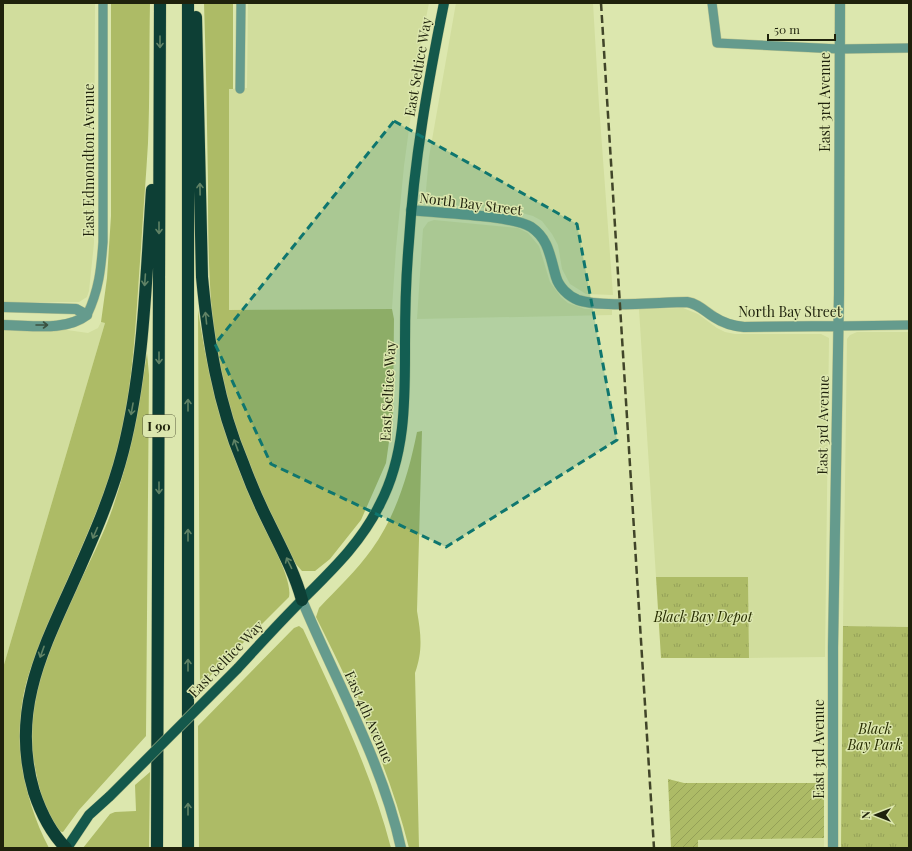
<svg xmlns="http://www.w3.org/2000/svg" width="912" height="851" font-family="'Playfair Display',serif">
  <defs>
    <pattern id="park-tufts" width="24" height="20" patternUnits="userSpaceOnUse"><rect width="24" height="20" fill="#adbb66"/><path d="M3 7l-1-3M5 7V3M7 7l1-3M15 17l-1-3M17 17v-4M19 17l1-3" fill="none" stroke="#94a057"/></pattern>
    <pattern id="garden-furrows" width="10" height="10" patternUnits="userSpaceOnUse"><rect width="10" height="10" fill="#adbb66"/><path d="M-1 1l2-2M0 10L10 0M9 11l2-2" fill="none" stroke="#94a057"/></pattern>
  </defs>
  <rect width="100%" height="100%" fill="#dce7ae"/>
  <path fill="#d1dd9d" d="M3 3H95L94 243 89 291 87 297 79 302H3Z
    M248 3H429L420 48 404 166 396 248 392 309 229 310V89L247 88Z
    M456 3H593L599 105 613 295 586 294 570 284 562 269 558 245 552 234 542 221 533 216 515 211 441 204 434 203 427 196 426 190 429 157Z
    M434 220 518 228 528 233 539 246 550 282 561 297 568 303 585 309 612 310V315L417 319 423 229 428 222Z
    M683 308 698 314 717 328 725 332 735 334H821L829 338 825 657 749 658 748 577H656L639 309Z
    M101 322 105 323 3 668V330H67L88 333 98 328Z
    M857 332H909V627L843 626 847 339 850 335Z
    M824 838V848H698V840Z"/>
  <path fill="#adbb66" d="M111 3H150C149 50 150 96 148 143 146 178 143 213 141 248 137 300 135 353 127 404 117 479 81 545 53 614 41 643 26 673 22 704 16 755 26 804 49 848H3V668L105 323 101 322 107 278 111 216Z
    M204 3H233V89H229V310L392 309 394 319 393 413 386 463 361 520 330 559 315 571H302C284 552 275 523 264 499 256 480 245 461 238 441 209 358 208 271 208 184 207 124 206 63 204 3Z
    M198 310C209 384 227 448 259 516 267 534 293 579 289 597L200 686Z
    M147 353 149 375 146 736 79 810 63 832C49 831 45 810 42 799 37 778 32 758 31 736 30 653 87 583 113 507 130 457 139 405 147 353Z
    M422 431 417 611C421 635 423 650 415 673L419 848H409C389 767 353 691 316 617L319 608C337 589 357 570 372 549 397 514 409 472 417 432Z
    M299 626 303 629C336 700 371 771 391 848H199L198 726 294 628Z
    M150 772 149 848H83L110 814 115 812 136 811 135 785Z"/>
  <path fill="url(#park-tufts)" d="M656 577H748L749 658H661Z
    M843 626 909 627V848H841Z"/>
  <path fill="url(#garden-furrows)" d="M668 779 684 783H824V838L698 840V848H671Z"/>
  <g fill="none" stroke-linecap="round" stroke-linejoin="round">
    <defs>
      <path id="minor" d="M712 3 717 43 839 49 909 48
        M240 89 241 3
        M87 315C99 290 101 269 103 242V3
        M838 326 909 325"/>
      <path id="tertiary" d="M411 210C437 213 512 215 531 227 549 239 550 257 556 277 559 287 568 296 578 300 601 308 660 302 687 302 699 304 704 311 714 317 723 323 733 326 744 327L838 326
        M3 307 76 309 87 315C65 332 30 325 3 325
        M302 600C336 682 382 761 401 848
        M833 848V647L839 294 840 3"/>
      <path id="primary" d="M237 669C258 646 280 622 302 600 332 570 361 543 380 504 406 454 405 399 405 344 405 309 406 275 409 241 414 161 428 82 444 3
        M67 848 89 815 110 796"/>
      <path id="motorway" d="M196 17 202 277C208 341 218 404 243 463 250 482 258 501 267 519 280 546 294 571 302 600
        M66 848C50 832 41 813 34 792 11 715 40 655 71 587 91 542 111 498 123 451 144 369 146 275 152 190
        M157 848 160 3
        M188 848V3"/>
    </defs>
    <use href="#minor" stroke="#bac491" stroke-width="10"/>
    <use href="#tertiary" stroke="#bac491" stroke-width="11"/>
    <use href="#primary" stroke="#bac491" stroke-width="11"/>
    <use href="#motorway" stroke="#bac491" stroke-width="13"/>
    <use href="#minor" stroke="#659b8d" stroke-width="9"/>
    <use href="#tertiary" stroke="#659b8d" stroke-width="10"/>
    <use href="#primary" stroke="#14584b" stroke-width="10"/>
    <use href="#motorway" stroke="#0d3f35" stroke-width="12"/>
    <path stroke="#414529" stroke-width="2.5" stroke-dasharray="8 4" stroke-linecap="butt" d="M601 3 654 848"/>
    <defs>
      <path id="primary-bridge" d="M110 796 237 669"/>
    </defs>
    <use href="#primary-bridge" stroke="#bac491" stroke-width="11" stroke-linecap="butt"/>
    <use href="#primary-bridge" stroke="#14584b" stroke-width="10"/>
  </g>
  <defs><path id="oneway-shaft" d="M-6 0H5M1.5-3L5.5 0L1.5 3" fill="none" stroke-width="1.6" stroke-linecap="round" stroke-linejoin="round"/></defs>
  <g stroke="#608265">
    <use href="#oneway-shaft" transform="translate(160 42) rotate(90)"/>
    <use href="#oneway-shaft" transform="translate(200 189) rotate(-91)"/>
    <use href="#oneway-shaft" transform="translate(159 228) rotate(90)"/>
    <use href="#oneway-shaft" transform="translate(145 280) rotate(94)"/>
    <use href="#oneway-shaft" transform="translate(206 318) rotate(-96)"/>
    <use href="#oneway-shaft" transform="translate(159 358) rotate(90)"/>
    <use href="#oneway-shaft" transform="translate(188 405) rotate(-90)"/>
    <use href="#oneway-shaft" transform="translate(132 409) rotate(100)"/>
    <use href="#oneway-shaft" transform="translate(236 445) rotate(-110)"/>
    <use href="#oneway-shaft" transform="translate(159 488) rotate(90)"/>
    <use href="#oneway-shaft" transform="translate(95 533) rotate(114)"/>
    <use href="#oneway-shaft" transform="translate(188 535) rotate(-90)"/>
    <use href="#oneway-shaft" transform="translate(289 563) rotate(-116)"/>
    <use href="#oneway-shaft" transform="translate(42 652) rotate(110)"/>
    <use href="#oneway-shaft" transform="translate(188 665) rotate(-90)"/>
    <use href="#oneway-shaft" transform="translate(188 809) rotate(-90)"/>
  </g>
  <use stroke="#3b5240" href="#oneway-shaft" transform="translate(42 325)"/>
  <path fill="#0f766e" fill-opacity="0.2" stroke="#0f766e" stroke-width="3" stroke-dasharray="8 5" stroke-linejoin="round" d="M394 121 577 224 617 440 446 547 271 464 215 344Z"/>
  <g text-anchor="middle" stroke-width="3" stroke-linejoin="round" paint-order="stroke">
    <rect fill="#dce7ae" stroke="#585d3d" stroke-width="1" x="143" y="415" width="32" height="22" rx="3"/>
    <g font-size="13" font-weight="bold" fill="#1f220c">
      <text x="159" y="431">I 90</text>
    </g>
    <g font-size="14" fill="#1f220c" stroke="#dce7ae">
      <text transform="translate(418 67) rotate(-80)" y="5">East Seltice Way</text>
      <text transform="translate(825 102) rotate(-90)" y="5">East 3rd Avenue</text>
      <text transform="translate(89 160) rotate(-90)" y="5">East Edmondton Avenue</text>
      <text transform="translate(471 204) rotate(7)" y="5">North Bay Street</text>
      <text x="790" y="317">North Bay Street</text>
      <text transform="translate(388 391) rotate(-87)" y="5">East Seltice Way</text>
      <text transform="translate(823 425) rotate(-89)" y="5">East 3rd Avenue</text>
      <text transform="translate(226 659) rotate(-46)" y="5">East Seltice Way</text>
      <text transform="translate(369 717) rotate(66)" y="5">East 4th Avenue</text>
      <text transform="translate(819 749) rotate(-90)" y="5">East 3rd Avenue</text>
    </g>
    <g font-size="14" font-style="italic" fill="#272d00" stroke="#dce7ae">
      <text x="703" y="622">Black Bay Depot</text>
      <text x="875" y="734">Black<tspan x="875" dy="16">Bay Park</tspan></text>
    </g>
  </g>
  <rect width="912" height="851" fill="none" stroke="#1f220c" stroke-width="8"/>
  <g transform="translate(876 815) rotate(270)" stroke="#dce7ae" stroke-width="3" paint-order="stroke">
  <path d="M0-3L7 15L0 10L-7 15Z" fill="#1f220c"/>
  <text y="-6" font-size="11" font-weight="bold" text-anchor="middle" fill="#1f220c">N</text>
  </g>
  <path d="M768 34v6h67v-6" fill="none" stroke="#1f220c" stroke-width="2"/>
  <text x="774" y="34" font-size="12" fill="#1f220c" stroke="#dce7ae" stroke-width="3" paint-order="stroke">50 m</text>
</svg>
